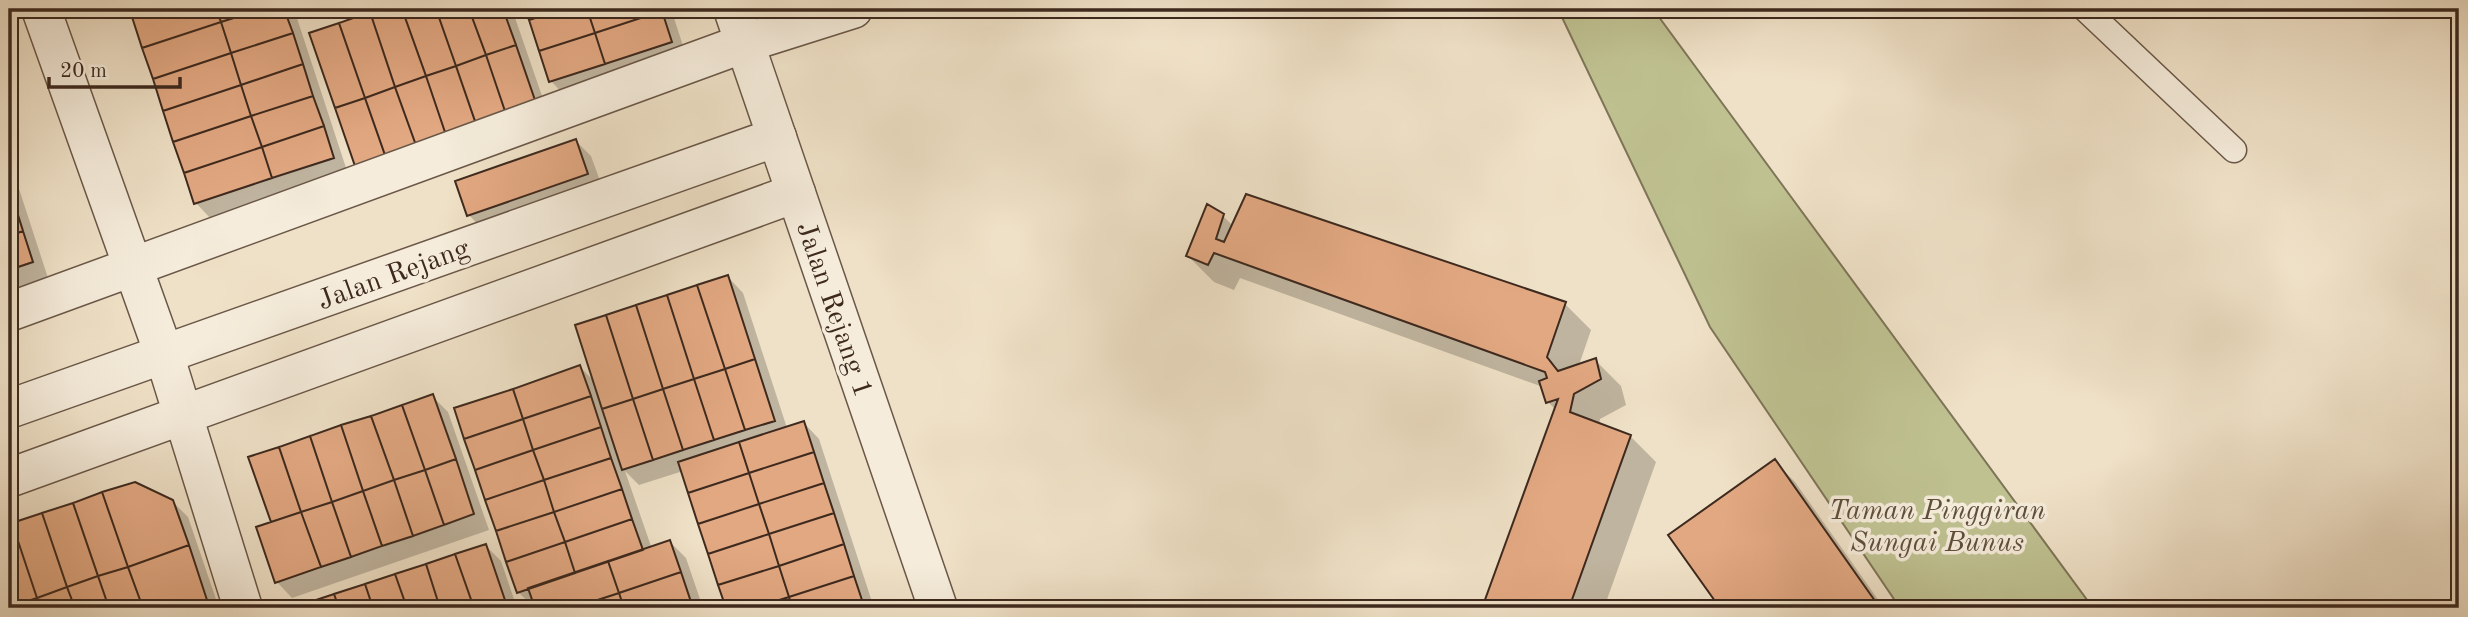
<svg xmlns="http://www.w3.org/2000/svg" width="2468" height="617" font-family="'Old Standard TT',serif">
  <rect width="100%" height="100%" fill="#efe1c7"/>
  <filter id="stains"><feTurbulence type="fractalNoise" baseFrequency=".00286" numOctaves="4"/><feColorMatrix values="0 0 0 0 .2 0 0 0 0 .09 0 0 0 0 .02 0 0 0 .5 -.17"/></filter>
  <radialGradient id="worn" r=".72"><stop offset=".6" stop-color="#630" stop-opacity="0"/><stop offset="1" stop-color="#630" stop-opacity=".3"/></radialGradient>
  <path fill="#bfc191" stroke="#7e7558" stroke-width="2" d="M1558 9H1653L2093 608H1900L1710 327Z"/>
  <path fill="#0003" d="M131 9H294L348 174 211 219 196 203Z
    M384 9H512L551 122 311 34Z
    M527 9H671L687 58 566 97 551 81Z
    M576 141 591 156 603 189 484 231 469 215Z
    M9 158 48 278 9 290Z
    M1222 215 1233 226 1565 304 1591 330 1579 365 1595 360 1621 386 1626 405 1600 419 1599 425 1630 436 1656 462 1604 608H1484L1556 410 1548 402 1543 387 1240 278 1234 290 1214 282 1188 256Z
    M728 277 743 293 787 428 804 423 819 439 874 608H727L683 471 639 485 625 471 652 549 670 542 686 558 703 608 534 607 518 592 580 367 596 383Z
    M432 396 448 412 489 530 292 598 277 582 273 524 250 458Z
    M1775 462 1795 482 1884 608H1722L1670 535Z
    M135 483 172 501 188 517 219 608H9V526Z
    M486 546 501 561 517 608H307L306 606Z"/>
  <path fill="#e2a882" stroke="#3d291e" stroke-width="2" d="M129 9H157L132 17Z
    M157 9H216L221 22 142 48 132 17Z
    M216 9H262L221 22Z
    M262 9H284L293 33 231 53 221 22Z
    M379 9H402L426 76 395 87 370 12Z
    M402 9H436L456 66 426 76Z
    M436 9H469L486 55 456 66Z
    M469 9H503L516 45 486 55Z
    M525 9H563L529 20Z
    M563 9H587L595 33 539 51 529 20Z
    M587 9H662V11L595 33Z
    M662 11 672 42 605 64 595 33Z
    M370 12 395 87 365 98 339 23Z
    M221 22 231 53 153 79 142 48Z
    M339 23 365 98 335 108 309 33Z
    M293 33 303 64 241 85 231 53Z
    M595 33 605 64 549 82 539 51Z
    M516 45 537 106 507 117 486 55Z
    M231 53 241 85 163 111 153 79Z
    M486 55 507 117 477 127 456 66Z
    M303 64 313 96 251 116 241 85Z
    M456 66 477 127 447 138 426 76Z
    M426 76 447 138 417 148 395 87Z
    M241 85 251 116 173 142 163 111Z
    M395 87 417 148 386 158 365 98Z
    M313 96 324 126 262 147 251 116Z
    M365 98 386 158 356 169 335 108Z
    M251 116 262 147 184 173 173 142Z
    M324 126 334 158 272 178 262 147Z
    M576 139 588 174 467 216 455 181Z
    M262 147 272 178 194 204 184 173Z
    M1246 194 1566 302 1547 357 1558 371 1596 358 1601 379 1574 394 1570 412 1631 435 1569 608H1482L1558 399 1546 403 1539 381 1547 378 1545 372 1214 253 1208 265 1186 256 1207 204 1224 214 1216 239 1224 242Z
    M13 199 23 231 9 236V200Z
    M23 231 33 262 9 270V236Z
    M728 275 755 359 725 369 697 285Z
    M697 285 725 369 694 379 667 295Z
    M667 295 694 379 663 389 636 305Z
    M636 305 663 389 633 399 606 315Z
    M606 315 633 399 602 409 575 325Z
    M755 359 775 421 745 430 725 369Z
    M580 365 591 396 523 419 513 389Z
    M725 369 745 430 714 440 694 379Z
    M694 379 714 440 683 450 663 389Z
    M513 389 523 419 464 439 454 408Z
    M663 389 683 450 653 460 633 399Z
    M433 394 456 459 425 470 402 405Z
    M591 396 601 427 533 450 523 419Z
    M633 399 653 460 622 470 602 409Z
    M402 405 425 470 394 480 371 416Z
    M371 416 394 480 363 491 341 425Z
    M523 419 533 450 475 470 464 439Z
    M804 421 814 452 749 473 739 442Z
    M341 425 363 491 332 502 310 436Z
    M601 427 611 458 544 480 533 450Z
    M310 436 332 502 301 512 279 447Z
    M739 442 749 473 688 493 678 462Z
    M279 447 301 512 271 522 248 457Z
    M533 450 544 480 485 500 475 470Z
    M814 452 824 483 759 504 749 473Z
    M611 458 622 489 554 512 544 480Z
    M456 459 474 514 444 525 425 470Z
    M1775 459 1880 608H1720L1668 535Z
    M425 470 444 525 413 536 394 480Z
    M749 473 759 504 698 524 688 493Z
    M394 480 413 536 382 546 363 491Z
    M544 480 554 512 496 531 485 500Z
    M135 482 173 500 189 545 128 567 102 492Z
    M824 483 834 513 769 534 759 504Z
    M622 489 632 519 565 542 554 512Z
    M363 491 382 546 351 557 332 502Z
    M102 492 128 567 98 576 73 503Z
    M332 502 351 557 321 567 301 512Z
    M73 503 98 576 67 587 42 513Z
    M759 504 769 534 708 554 698 524Z
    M301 512 321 567 275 583 256 527Z
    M554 512 565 542 506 562 496 531Z
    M42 513 67 587 37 598 12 523Z
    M834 513 844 544 779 566 769 534Z
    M632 519 643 550 575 573 565 542Z
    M12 523 37 598 9 607V524Z
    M769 534 779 566 718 585 708 554Z
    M670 540 681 572 619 593 608 561Z
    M565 542 575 573 517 593 506 562Z
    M486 544 507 606 499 608H474L455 554Z
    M844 544 854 576 789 597 779 566Z
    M189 545 208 603 193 608H143L128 567Z
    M455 554 474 608H440L426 564Z
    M608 561 619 593 573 608H535L528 588Z
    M426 564 440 608H407L395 574Z
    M779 566 789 597 753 608H726L718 585Z
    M128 567 143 608H109L98 576Z
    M681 572 691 602 674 608H624L619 593Z
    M395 574 407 608H373L365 584Z
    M98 576 109 608H75L67 587Z
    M854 576 864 606 857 608H792L789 597Z
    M365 584 373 608H339L334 594Z
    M67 587 75 608H41L37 598Z
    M619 593 624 608H573Z
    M334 594 339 608H305L304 604Z
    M789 597 792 608H753Z
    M37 598 41 608H9V607Z"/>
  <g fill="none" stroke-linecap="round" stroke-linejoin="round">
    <defs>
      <path id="service" d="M2085 9 2234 150"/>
      <path id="minor" d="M41 9 164 354 243 608
        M9 312 745 43 853 9
        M9 409 777 137
        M9 478 796 193"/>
      <path id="tertiary" d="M733 9 938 608"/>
    </defs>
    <use href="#service" stroke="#6a5748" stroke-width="27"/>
    <use href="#minor" stroke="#6a5748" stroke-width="41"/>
    <use href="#tertiary" stroke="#6a5748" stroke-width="41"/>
    <use href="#service" stroke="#f5ecdb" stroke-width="24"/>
    <use href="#minor" stroke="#f5ecdb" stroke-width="38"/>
    <use href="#tertiary" stroke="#f5ecdb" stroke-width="38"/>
  </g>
  <g text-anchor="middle" stroke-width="7" stroke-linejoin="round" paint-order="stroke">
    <g font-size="28" fill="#3d291e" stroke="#f5ecdb">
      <text transform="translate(393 273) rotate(-20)" y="10">Jalan Rejang</text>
      <text transform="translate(836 309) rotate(71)" y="10">Jalan Rejang 1</text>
    </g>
    <g font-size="28" font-style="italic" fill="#5e4f3b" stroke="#f5ecdb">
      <text x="1937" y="519">Taman Pinggiran<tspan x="1937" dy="32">Sungai Bunus</tspan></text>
    </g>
  </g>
  <rect width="2468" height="617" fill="none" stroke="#efe1c7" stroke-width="35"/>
  <rect x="10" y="10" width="2447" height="596" fill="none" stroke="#3d291e" stroke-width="3.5"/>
  <rect x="18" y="18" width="2433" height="582" fill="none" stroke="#3d291e" stroke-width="2"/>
  <path d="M49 77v10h131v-10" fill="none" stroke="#3d291e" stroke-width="3.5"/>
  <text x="60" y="77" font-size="21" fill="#3d291e" stroke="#f5ecdb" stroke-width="5" paint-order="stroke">20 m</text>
  <rect width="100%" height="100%" filter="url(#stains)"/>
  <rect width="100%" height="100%" fill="url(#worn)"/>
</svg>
